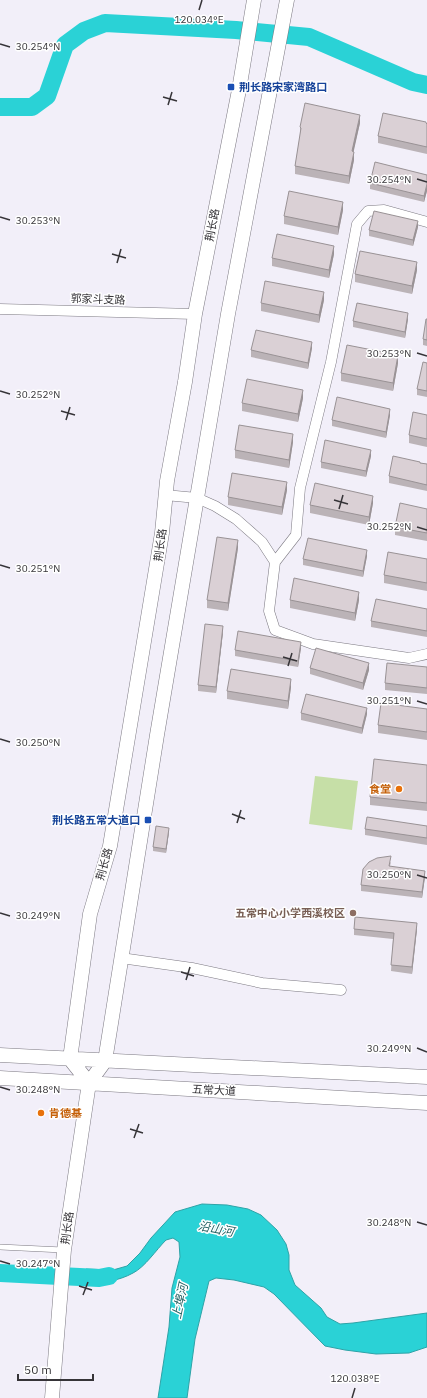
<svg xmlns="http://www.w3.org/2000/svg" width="427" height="1398" font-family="'IBM Plex Sans','Noto Sans SC',sans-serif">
  <rect width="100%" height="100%" fill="#f2eff9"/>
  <path fill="#c6dfa7" d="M315 776 358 781 352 830 309 824Z"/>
  <path fill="#2ad2d6" stroke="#2ea3a7" d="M202 1204 227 1205 248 1209 261 1215 277 1230 286 1244 289 1255V1270L295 1285 321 1308 327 1317 340 1324 353 1323 427 1313V1347L409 1353 376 1354 345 1350 325 1346 274 1294 264 1287 234 1280 216 1278 209 1281 195 1339 187 1398H158L169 1327 172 1288 180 1257 179 1242 173 1238 166 1240C156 1250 145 1267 133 1273 119 1281 101 1283 84 1285L86 1269 113 1270 127 1266 140 1253 151 1238 175 1212Z"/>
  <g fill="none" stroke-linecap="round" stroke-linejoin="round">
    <path stroke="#2ad2d6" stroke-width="18" d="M0 107H32L47 96 65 45 84 31 105 23 236 30 309 37 413 82 427 85
      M0 1273 99 1278 109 1276"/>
    <defs>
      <path id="lane" d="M0 1247 63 1250"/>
      <path id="street" d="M427 222 384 210 368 211 357 224 331 362 300 488 296 535 275 562 269 611 275 630 313 644 409 658 427 654
        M0 309 195 314
        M165 495 197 498 215 506 236 519 262 542 275 562
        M121 958 192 968 262 983 341 990"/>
      <path id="secondary" d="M0 1055 427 1077
        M0 1078 427 1103
        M89 1083 70 1059 90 914 110 846 162 533 167 481 185 382 195 314 239 90 254 0
        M52 1398 64 1250 89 1083 105 1061 157 735 228 314 287 0"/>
    </defs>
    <use href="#lane" stroke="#7c7982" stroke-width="6"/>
    <use href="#street" stroke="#7c7982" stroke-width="11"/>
    <use href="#secondary" stroke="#7c7982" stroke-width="15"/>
    <use href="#lane" stroke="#fff" stroke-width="5"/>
    <use href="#street" stroke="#fff" stroke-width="10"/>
    <use href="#secondary" stroke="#fff" stroke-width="14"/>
  </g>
  <path fill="#bbb3b7" d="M360 123 353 152 354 160 349 184 295 174V166L300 136V127Z
    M426 123 427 124V154L378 143V136Z
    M427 175V191L424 202 370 189V183Z
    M343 210 338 235 284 224V216Z
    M418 227 413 246 369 236V230Z
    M334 254 329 278 272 266V258Z
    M417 270 412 294 355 282V274Z
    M324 300 319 323 261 311V303Z
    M408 319 405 338 353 327V321Z
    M427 319V346L423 345V339Z
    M312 348 308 369 251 357V350Z
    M398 363 393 391 341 381V373Z
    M427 363V397L417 395V389Z
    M303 398 298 422 242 411V403Z
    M390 415 386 438 332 426V420Z
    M427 415V447L409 443V435Z
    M293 442 289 468 235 458V450Z
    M371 456 366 477 321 468V462Z
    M420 463 427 464V491L389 483V476Z
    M287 490 282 515 228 505V497Z
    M373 503 369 525 310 513V505Z
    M427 509V541L395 535V527Z
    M238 548 228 611 207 608V600Z
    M367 556 363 577 303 565V559Z
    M427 559V591L384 583V575Z
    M290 600H359L355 621 290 608Z
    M427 609V637L371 627V621Z
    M223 632 216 693 198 691V685Z
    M301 648 298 667 235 656V650Z
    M427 667V694L385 690V683Z
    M310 668 369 670 363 690 310 674Z
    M291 687 288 709 227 699V691Z
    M427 709V740L378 733V725Z
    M301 713 367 714 362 734 301 720Z
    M427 765V811L370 805V797Z
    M427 826V845L365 835V829Z
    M169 832 166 853 153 851V847Z
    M391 862 390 866 425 877 422 898 361 891V885Z
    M354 929H417L412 974 391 971 393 939 354 935Z"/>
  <path fill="#999295" d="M360 115V123L352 159V151Z
    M354 152V160L349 184V176Z
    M427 184V191L424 202V196Z
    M343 202V210L338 235V227Z
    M418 221V227L413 246V240Z
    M334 246V254L329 278V270Z
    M417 262V270L412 294V286Z
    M324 292V300L319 323V315Z
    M408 313V319L405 338V332Z
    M312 342V348L308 369V363Z
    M398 355V363L393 391V383Z
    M303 390V398L298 422V414Z
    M390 409V415L386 438V432Z
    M293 434V442L289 468V460Z
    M371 450V456L366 477V471Z
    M287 482V490L282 515V507Z
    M373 496V503L369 525V517Z
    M238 540V548L228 611V603Z
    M367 550V556L363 577V571Z
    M359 592V600L355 621V613Z
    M223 626V632L216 693V687Z
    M301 642V648L298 667V661Z
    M369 663V670L363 690V683Z
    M291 679V687L288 709V701Z
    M367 708V714L362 734V728Z
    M169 828V832L166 853V849Z
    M425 871V877L422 898V892Z
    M417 923V929L412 974V967Z"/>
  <path fill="#dad0d5" stroke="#999295" d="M305 103 360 115 352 151 354 152 349 176 295 166 301 128 300 127Z
    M383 113 426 122V123L427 124V147L378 136Z
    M375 162 427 175V184L424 196 370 183Z
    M289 191 343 202 338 227 284 216Z
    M374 211 418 221 413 240 369 230Z
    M277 234 334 246 329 270 272 258Z
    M360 251 417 262 412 286 355 274Z
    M265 281 324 292 319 315 261 303Z
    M357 303 408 313 405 332 353 321Z
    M426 319H427V340L423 339Z
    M256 330 312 342 308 363 251 350Z
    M347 345 398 355 393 383 341 373Z
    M423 362 427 363V391L417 389Z
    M247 379 303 390 298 414 242 403Z
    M337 397 390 409 386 432 332 420Z
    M413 412 427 415V439L409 435Z
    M239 425 293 434 289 460 235 450Z
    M325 440 371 450 366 471 321 462Z
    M393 456 420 462V463L427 464V485L389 476Z
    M232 473 287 482 282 507 228 497Z
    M315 483 373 496 369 517 310 505Z
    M400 503 427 509V533L395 527Z
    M217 537 238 540 228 603 207 600Z
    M308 538 367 550 363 571 303 559Z
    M388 552 427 559V583L384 575Z
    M294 578 359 592 355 613 290 600Z
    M376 599 427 609V631L371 621Z
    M205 624 223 626 216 687 198 685Z
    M238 631 301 642 298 661 235 650Z
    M316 648 369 663 363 683 310 668Z
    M387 663 427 667V688L385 683Z
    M231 669 291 679 288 701 227 691Z
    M306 694 367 708 362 728 301 713Z
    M381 703 427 709V732L378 725Z
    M374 759 427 765V803L370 797Z
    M367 817 427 826V838L365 829Z
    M156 826 169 828 166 849 153 847Z
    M391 856 389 866 425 871 422 892 361 885 363 869 369 862 377 858Z
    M355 917 417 923 412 967 391 965 394 933 354 929Z"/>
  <path fill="none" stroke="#363438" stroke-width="1.5" d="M199 10 202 0M0 44 10 47M163 97 177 101M168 105 172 92M417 179 427 182M0 217 10 220M112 254 126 258M117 263 121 249M417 353 427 356M0 391 10 394M61 411 75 415M66 420 70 407M334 500 348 504M339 509 343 495M417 527 427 530M0 565 10 568M283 657 297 661M288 666 292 653M417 701 427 704M0 739 10 742M232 814 245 819M237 823 241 810M417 875 427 878M0 913 10 916M181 972 194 976M186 980 190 967M417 1048 427 1052M0 1087 10 1090M130 1129 143 1133M134 1138 139 1124M417 1222 427 1225M0 1261 10 1264M79 1286 92 1290M83 1295 88 1282M352 1398 355 1388"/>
  <g fill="#1a4fb4" stroke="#fff" stroke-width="1.5">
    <rect x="227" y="83" width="8" height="8" rx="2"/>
    <rect x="144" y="816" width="8" height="8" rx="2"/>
  </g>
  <g fill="#e8710a" stroke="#fff" stroke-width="1.5">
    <circle cx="399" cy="789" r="4"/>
    <circle cx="41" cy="1113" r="4"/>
  </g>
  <circle fill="#8d6e63" stroke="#fff" stroke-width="1.5" cx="353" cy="913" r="4"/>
  <g text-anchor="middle" stroke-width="3" stroke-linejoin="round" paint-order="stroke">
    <g font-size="11" font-weight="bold" fill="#164399" stroke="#fff" text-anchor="start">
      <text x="239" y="91">荆长路宋家湾路口</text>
      <text x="140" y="824" text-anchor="end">荆长路五常大道口</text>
    </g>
    <g font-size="11" fill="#363438" stroke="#fff">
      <text transform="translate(212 225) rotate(-79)" y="4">荆长路</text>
      <text transform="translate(98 299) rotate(2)" y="4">郭家斗支路</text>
      <text transform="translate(160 545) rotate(-82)" y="4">荆长路</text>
      <text transform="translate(104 864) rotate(-74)" y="4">荆长路</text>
      <text transform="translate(214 1090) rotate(3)" y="4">五常大道</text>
      <text transform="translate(67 1228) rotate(-82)" y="4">荆长路</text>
    </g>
    <g font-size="11" font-weight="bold" fill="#c56008" stroke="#fff" text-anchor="end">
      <text x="391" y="793">食堂</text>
      <text x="49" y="1117" text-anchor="start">肯德基</text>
    </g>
    <g font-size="11" font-weight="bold" fill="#785e54" stroke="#fff" text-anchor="end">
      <text x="345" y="917">五常中心小学西溪校区</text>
    </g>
    <g font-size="12" font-style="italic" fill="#1f5e5f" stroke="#fff">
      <text transform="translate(216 1229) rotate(11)" y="4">沿山河</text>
      <text transform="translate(180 1301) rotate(-78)" y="4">上埠河</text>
    </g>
  </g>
  <g font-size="10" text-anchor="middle" fill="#363438" stroke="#fff" stroke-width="3" stroke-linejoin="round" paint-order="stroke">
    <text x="199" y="23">120.034°E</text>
    <text x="38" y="50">30.254°N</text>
    <text x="389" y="183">30.254°N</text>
    <text x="38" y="224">30.253°N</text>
    <text x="389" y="357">30.253°N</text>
    <text x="38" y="398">30.252°N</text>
    <text x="389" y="530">30.252°N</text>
    <text x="38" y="572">30.251°N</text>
    <text x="389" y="704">30.251°N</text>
    <text x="38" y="746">30.250°N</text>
    <text x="389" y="878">30.250°N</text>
    <text x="38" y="919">30.249°N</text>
    <text x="389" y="1052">30.249°N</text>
    <text x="38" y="1093">30.248°N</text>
    <text x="389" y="1226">30.248°N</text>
    <text x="38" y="1267">30.247°N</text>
    <text x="355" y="1382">120.038°E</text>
  </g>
  <path d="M18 1374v6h75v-6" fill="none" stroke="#363438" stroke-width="2"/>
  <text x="24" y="1374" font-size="12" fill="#363438" stroke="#ffffff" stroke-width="3" paint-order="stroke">50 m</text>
</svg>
